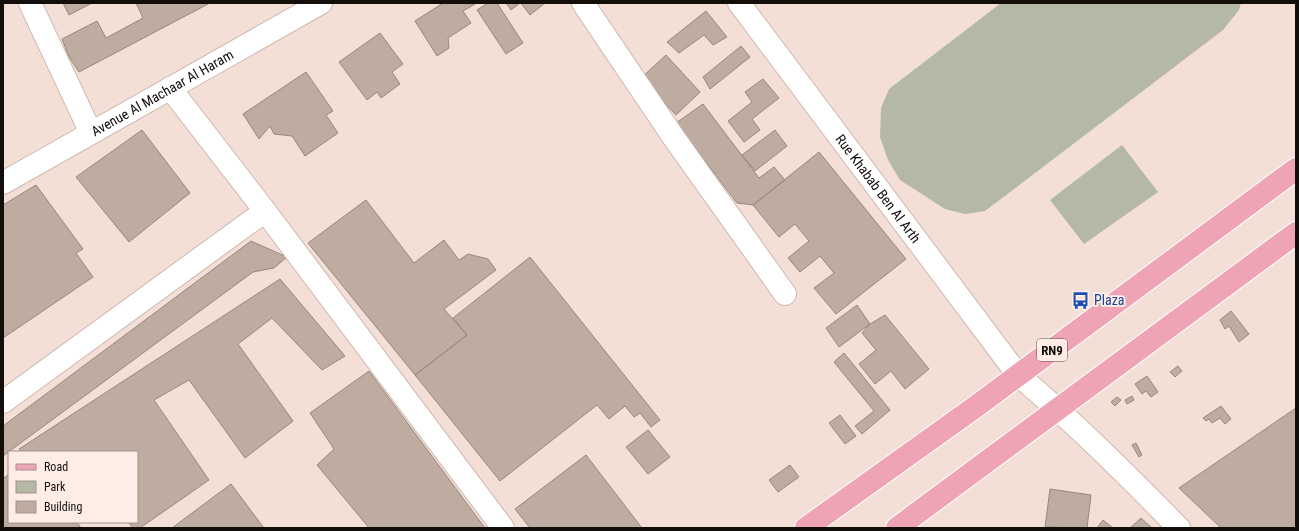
<svg xmlns="http://www.w3.org/2000/svg" width="1299" height="531" font-family="'Roboto Condensed',sans-serif">
  <rect width="100%" height="100%" fill="#f4dfd6"/>
  <path fill="#b4b8a5" d="M1001 3H1241L1239 10 1223 30 985 211 965 214 945 209 900 180 888 160 880 137 881 108 889 89Z
    M1122 145 1158 192 1084 244 1050 200Z"/>
  <path fill="#beaca1" stroke="#99877d" d="M63 3H92L69 15Z
    M136 3H210L79 72 69 57 62 39 97 21 106 38 143 18Z
    M443 3 475 4 463 11 471 23 448 38 449 48 437 56 415 21Z
    M488 3H497L523 43 506 54 477 10Z
    M506 3H520L511 10Z
    M521 3H545L530 15Z
    M706 11 727 37 713 45 704 35 679 53 667 42Z
    M380 33 403 64 392 72 400 84 381 98 377 92 367 100 339 62Z
    M741 46 750 57 710 89 703 77Z
    M666 55 700 92 676 115 641 78Z
    M306 72 333 111 326 115 338 133 305 156 292 136 274 134 270 126 259 139 243 114Z
    M763 79 779 98 752 119 760 130 744 142 728 121 752 102 745 92Z
    M703 104 759 178 774 167 785 180 753 205 737 203 676 123Z
    M142 130 190 193 129 242 76 177Z
    M775 130 787 146 755 171 742 155Z
    M819 152 906 259 836 314 814 288 834 273 820 256 800 272 788 258 809 241 795 224 779 237 753 205Z
    M36 185 83 249 76 253 93 277 3 338V205Z
    M366 200 414 263 444 240 459 260 468 254 488 259 496 270 444 309 467 335 415 375 308 243Z
    M251 241 287 257 274 268 253 272 3 456V426Z
    M530 257 660 420 651 427 640 413 634 417 625 406 609 419 597 405 500 481 415 375 467 335 453 318Z
    M280 279 345 356 322 370 272 318 238 344 293 421 245 458 189 380 154 400 209 480 140 528H133L128 522H137V452H22L19 449Z
    M857 305 870 324 839 347 826 328Z
    M1231 311 1249 334 1239 342 1229 326 1225 329 1220 320Z
    M885 315 929 369 905 389 891 371 875 384 859 364 876 350 862 333 870 324Z
    M844 353 890 410 862 434 855 426 874 411 834 362Z
    M1178 366 1182 371 1175 377 1170 372Z
    M369 371 485 528H369L317 465 334 449 310 413Z
    M1147 376 1158 392 1151 397 1146 391 1142 394 1135 384Z
    M1132 396 1134 400 1127 404 1125 400Z
    M1117 397 1121 400 1115 406 1111 402Z
    M1221 406 1231 419 1225 424 1220 418 1212 423 1209 419 1206 421 1203 418Z
    M1296 408V528H1221L1179 488Z
    M840 415 856 436 845 444 829 423Z
    M648 430 670 457 648 474 626 447Z
    M1136 443 1142 455 1139 457 1132 445Z
    M586 455 642 528H530L515 509Z
    M790 465 799 477 778 492 769 480Z
    M9 474V522H77L81 528H3V479Z
    M231 484 264 528H172Z
    M1050 489 1091 495 1087 528 1045 527Z
    M1141 518 1152 528H1130Z
    M1103 520 1113 528H1097Z"/>
  <g fill="none" stroke-linecap="round" stroke-linejoin="round">
    <defs>
      <g id="street">
        <path d="M30 3 91 133"/>
        <path d="M583 3 674 138 785 294"/>
        <path id="s1" d="M739 3 1018 375C1075 423 1127 475 1179 528"/>
        <path d="M170 88 265 211 503 528"/>
        <path id="s2" d="M3 183 321 3"/>
        <path d="M3 402 265 211"/>
      </g>
      <path id="primary" d="M806 528 978 405 1296 169
        M897 528 1296 233"/>
    </defs>
    <use href="#street" stroke="#cdb8af" stroke-width="24"/>
    <use href="#primary" stroke="#fff" stroke-width="24"/>
    <use href="#street" stroke="#fff" stroke-width="22"/>
    <use href="#primary" stroke="#eea4b5" stroke-width="22"/>
  </g>
  <defs>
    <symbol id="bus-bare" viewBox="-9 -9 18 18"><path d="M-5-6H5V4H4V6H2V4H-2V6H-4V4H-5ZM-3.5-4V0h7V-4ZM-3.5 1.2v1.5H-2V1.2ZM2 1.2v1.5H3.5V1.2Z" fill="#1a4fb4" stroke="#feede6" stroke-width="2.5" paint-order="stroke"/></symbol>
  </defs>
  <g fill-rule="evenodd">
    <use href="#bus-bare" x="1068" y="288" width="25" height="25"/>
  </g>
  <g text-anchor="middle" stroke-width="4" stroke-linejoin="round" paint-order="stroke">
    <rect fill="#feede6" stroke="#5a514d" stroke-width="1" x="1037" y="339" width="30" height="22" rx="3"/>
    <g font-size="13" font-weight="bold" fill="#140e0b">
      <text x="1052" y="355">RN9</text>
    </g>
    <g font-size="14" fill="#140e0b" stroke="#feede6">
      <text dy="5" stroke="none"><textPath href="#s2" startOffset="183">Avenue Al Machaar Al Haram</textPath></text>
      <text dy="5" stroke="none"><textPath href="#s1" startOffset="232">Rue Khabab Ben Al Arth</textPath></text>
    </g>
    <g font-size="14" fill="#164399" stroke="#feede6" text-anchor="start">
      <text x="1094" y="305">Plaza</text>
    </g>
  </g>
  <rect width="1299" height="531" fill="none" stroke="#140e0b" stroke-width="8"/>
  <rect x="8" y="451" width="130" height="72" fill="#feede6" stroke="#a0948e"/>
  <rect x="16" y="464" width="20" height="6" fill="#eea4b5" stroke="#a0948e"/>
  <text x="44" y="471" font-size="12" fill="#140e0b">Road</text>
  <rect x="16" y="481" width="20" height="12" fill="#b4b8a5" stroke="#a0948e"/>
  <text x="44" y="491" font-size="12" fill="#140e0b">Park</text>
  <rect x="16" y="501" width="20" height="12" fill="#beaca1" stroke="#a0948e"/>
  <text x="44" y="511" font-size="12" fill="#140e0b">Building</text>
</svg>
